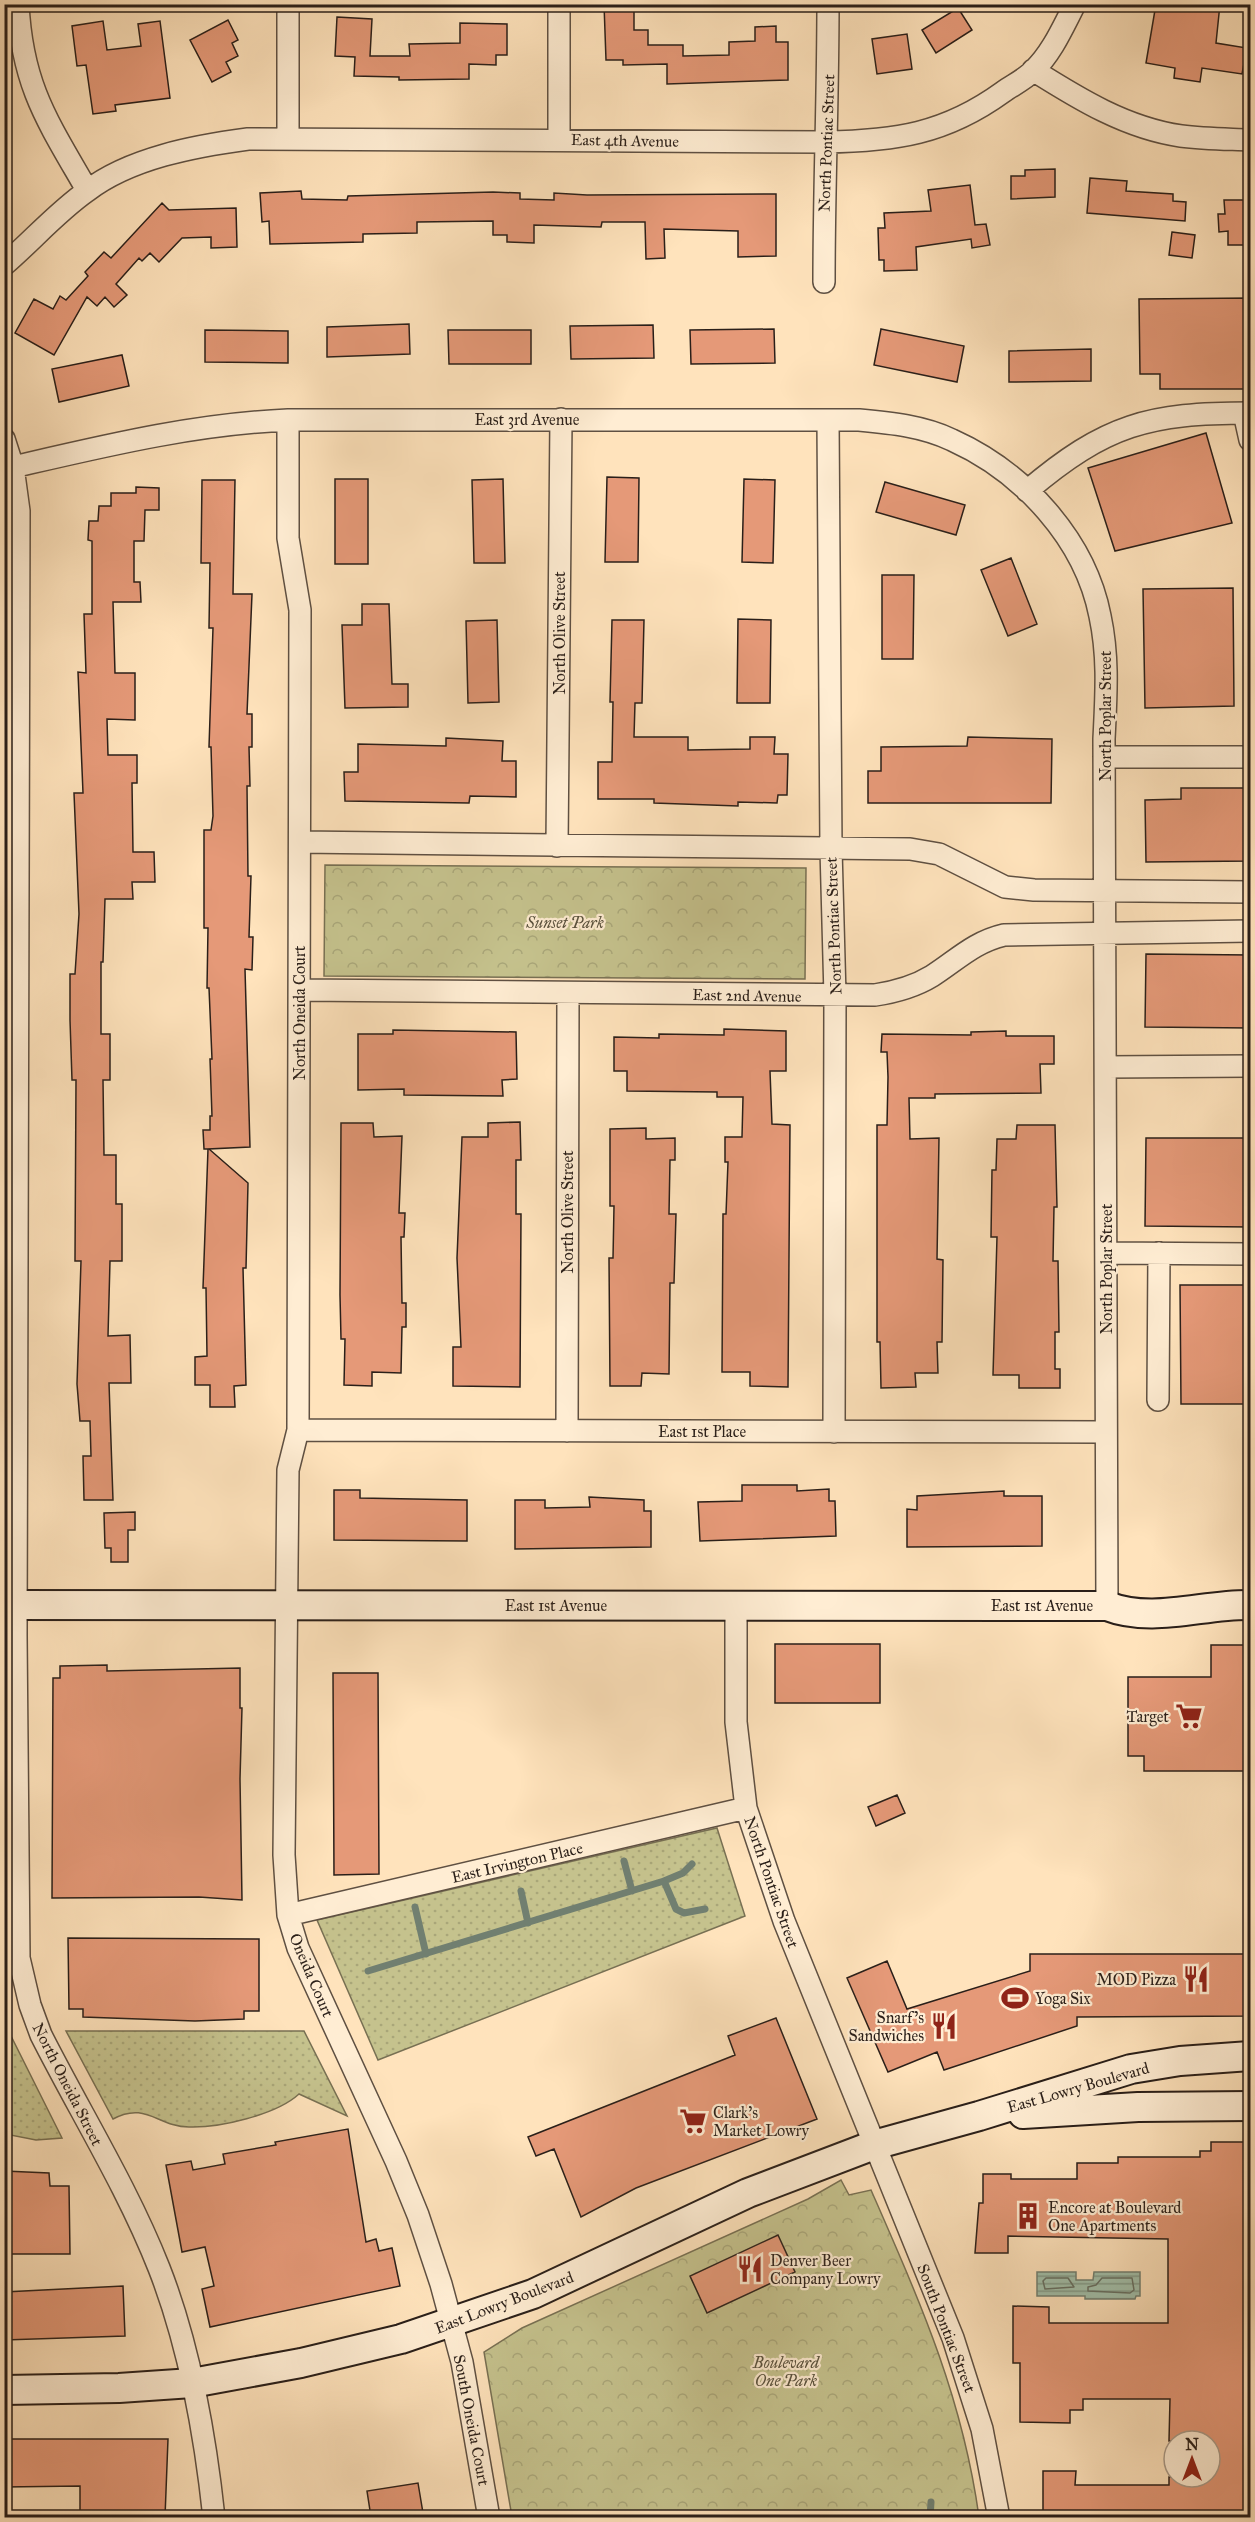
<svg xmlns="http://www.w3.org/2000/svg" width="1255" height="2522" font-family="'IM FELL Great Primer',serif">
  <defs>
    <pattern id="grass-dots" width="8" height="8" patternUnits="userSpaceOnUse" patternTransform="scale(1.5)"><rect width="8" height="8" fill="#c5c28d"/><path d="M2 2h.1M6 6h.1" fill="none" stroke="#a9a679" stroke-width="1.8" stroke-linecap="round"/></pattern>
    <pattern id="park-crowns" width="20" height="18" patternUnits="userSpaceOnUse" patternTransform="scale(1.5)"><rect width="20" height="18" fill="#c5c28d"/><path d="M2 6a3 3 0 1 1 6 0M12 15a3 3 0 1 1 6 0" fill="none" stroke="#a9a679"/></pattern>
    <pattern id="water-rules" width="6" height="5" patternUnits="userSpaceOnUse" patternTransform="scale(1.5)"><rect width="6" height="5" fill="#a1bfaa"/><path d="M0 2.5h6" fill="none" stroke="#839b8a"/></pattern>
  </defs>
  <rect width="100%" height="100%" fill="#ffe3bc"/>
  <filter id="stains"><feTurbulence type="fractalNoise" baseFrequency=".00333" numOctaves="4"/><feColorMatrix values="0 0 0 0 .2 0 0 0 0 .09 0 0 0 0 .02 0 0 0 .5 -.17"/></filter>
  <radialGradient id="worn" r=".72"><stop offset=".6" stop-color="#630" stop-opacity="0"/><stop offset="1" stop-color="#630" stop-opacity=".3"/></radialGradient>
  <path fill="url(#grass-dots)" stroke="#787053" stroke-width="1.5" d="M717 1828 745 1916 378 2060 317 1920Z
    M66 2031H304L347 2116 299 2094C276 2115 219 2128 189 2127 158 2127 146 2101 113 2119Z
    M4 2032H9L62 2138 36 2140 5 2134Z"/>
  <path fill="url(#park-crowns)" stroke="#787053" stroke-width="1.5" d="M325 865 806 868 805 979 324 976Z
    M841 2180 849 2195 871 2190C920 2302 962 2395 979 2517H512L484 2352 522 2328 808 2199Z"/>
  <path fill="url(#water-rules)" stroke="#717f70" stroke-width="1.5" d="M1037 2272H1076V2280H1093L1094 2272H1140V2296H1136L1135 2299H1085V2296H1037Z"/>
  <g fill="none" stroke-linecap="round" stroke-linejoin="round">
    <path stroke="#666f62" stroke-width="1.5" d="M1046 2278H1068L1074 2287 1045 2289 1043 2281Z
      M1102 2278H1132L1134 2290 1130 2293 1088 2291V2287L1096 2285Z"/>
    <path stroke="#717f70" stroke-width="7" d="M624 1861 632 1891
      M664 1881 676 1909 684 1913 705 1909
      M521 1891 528 1923
      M415 1907 426 1954
      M368 1971 664 1881 683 1873 692 1864
      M930 2518 931 2502"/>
  </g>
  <path fill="#e59978" stroke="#2a1f19" stroke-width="1.5" d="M604 4H634V30H648V45H683V56L729 55V42L755 41V27L776 26V42H788V80L667 84V64L623 65V60H606Z
    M1156 4H1220L1216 43 1247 48 1242 74 1202 68 1200 82 1174 78 1175 68 1146 63Z
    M958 8 972 30 936 53 922 30Z
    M337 17 372 19 370 56H410L409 44 460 43V23L507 24V55H496V65L469 64V79L399 80V77L354 76 355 57 335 56Z
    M228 20 238 40 232 43 238 56 226 62 231 72 212 82 190 40Z
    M103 21 107 50 141 46 138 24 160 21 170 98 115 105 116 111 93 114 86 65 77 66 72 26Z
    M907 34 912 69 877 74 872 39Z
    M1055 169V197L1011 199V176H1025V170Z
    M1090 178 1127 181 1126 191 1173 194V201L1186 202 1185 221 1087 213Z
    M970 185 975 225 986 224 990 245 972 248 971 239 916 247 917 270 884 271V260H879L878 228H885L884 213 931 211 928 190Z
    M301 191 302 199 347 200 348 196 493 192 520 193V199L554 200V193L587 195 776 194V256L738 257V231L664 229 665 258 646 259 645 222H602L601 227 534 225V243L507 242V235H493V221L417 222V233L363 234V242L270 244 269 221 262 222 260 193Z
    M1224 200H1247L1248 245H1228V231L1219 232 1218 214H1225Z
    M162 203 169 210 236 208 237 247 211 248V237L182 238 159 262 150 253 142 261 139 258 116 284 127 295 114 307 105 297 97 306 87 297 54 355 15 333 34 299 53 309 60 296 66 300 88 276 85 272 104 252 111 258Z
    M1172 232 1195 235 1192 258 1169 255Z
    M1251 298V389H1160V374H1140L1139 299Z
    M409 324 410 354 327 357V327Z
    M653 325 654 358 571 359 570 326Z
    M774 329 775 363 691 364 690 330Z
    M881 329 964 346 957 382 874 365Z
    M205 330 288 331V363L205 362Z
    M448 330H531V364H449Z
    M1091 349V381L1009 382V351Z
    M122 355 129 386 59 402 52 369Z
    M1206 433 1232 523 1115 551 1088 468Z
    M607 477 639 478 638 562H605Z
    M335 479H368V564H335Z
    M503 479 505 563H474L472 480Z
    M744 479 775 480 773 563 742 562Z
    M202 480H235L233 594H252L247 714H252V747H249L250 786H247L248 876H251L249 937H253L252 970 245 969 250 1147 209 1149 248 1183 246 1268H243L246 1385 234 1386 235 1407H210V1385H195V1357L207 1356 206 1288H203L208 1149H204L203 1130H210V1116H212L210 1059H212L209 988H207L208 928H204V830H211L213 816 211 747H209L213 628H209L210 563H201Z
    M885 482 965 505 956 535 876 512Z
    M136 487 159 488V510H145L144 541H134V582H140L141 602H113L115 673H135V720L107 719 108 755H137V783H132L133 852H154L155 882H132L133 899H105L103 962H101V1034H110V1080H103L104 1155H116V1204H122V1261H110L108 1336 130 1335 131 1383H109L113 1500H84L83 1456H91L90 1421H80L77 1384 81 1261H75L76 1080H72L70 1020V974H75L79 914 74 793H83L78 672 86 673 84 614H92V541L88 540 89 521H98L99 506H111V493H136Z
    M1011 558 1037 624 1008 636 981 570Z
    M882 575H914L913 659H882Z
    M1233 588 1234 706 1145 708 1143 589Z
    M362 604H389L392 684H408V707L345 708 342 625H362Z
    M738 619 771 620 770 703H737Z
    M497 620 499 702 468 703 466 621Z
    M612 620H644L642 703H635L634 737H688V750L750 749V737H775L774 754H788L787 795H778L777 803 738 802V806L654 803V799H598V762H612L613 702H610Z
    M968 737 1052 739 1051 803H868V771H881V747L967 746Z
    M446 738 503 741 502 761H516V797L470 796 469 803 345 801 344 772H358V744L446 746Z
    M1181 788H1251V861L1146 862 1145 800 1181 799Z
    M1146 954 1251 955V1028L1145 1027Z
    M724 1029 786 1031V1071H770L772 1124 790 1125 788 1387 750 1386V1372H722L723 1214H726L728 1162H725V1137H742L743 1097H717V1092L627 1091V1071H614V1037L659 1038V1034L724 1035Z
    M393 1030 516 1032 517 1079 502 1080 503 1096 404 1095V1089L358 1090V1034H393Z
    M1006 1031V1036H1054V1064H1040L1041 1093 935 1094V1098H909L910 1139 939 1138 937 1259 943 1260 942 1342H937L938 1373H915L916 1387 881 1388 880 1342H877V1125H887L888 1077 887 1052H881L882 1034 971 1035V1032Z
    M520 1122 521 1160H516V1214H521L520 1387 453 1386V1347H461L457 1258 462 1137H488V1123Z
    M341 1123H373L374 1137 402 1136 399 1213H405L404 1237H401L402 1303H406V1327H402L401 1373 372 1372V1386L344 1385 345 1339H341L340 1295Z
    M1017 1125H1055L1057 1207H1054L1053 1261H1058L1059 1332H1055V1369H1060V1388H1019V1375H993L997 1237H991L992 1170H996L997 1139H1016Z
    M646 1128V1139L675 1138V1160H670L669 1214H676L674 1283H670L669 1374 642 1373 641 1386H610L609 1258H613L614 1206H610V1129Z
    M1146 1138H1251V1227L1145 1226Z
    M1180 1285H1251V1404H1181Z
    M742 1485H797V1491L829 1489V1501H835L836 1536 700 1541 698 1502 742 1501Z
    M334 1490H360V1498L467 1500V1541L334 1540Z
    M1004 1491V1496H1042V1546L907 1547V1509L917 1510V1496Z
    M589 1497 644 1500V1511H651V1547L515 1549V1500H545V1508L590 1507Z
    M135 1512V1530H128V1562H111V1548H105L104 1513Z
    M775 1644H880V1703H775Z
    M1211 1645H1251V1771H1144V1756H1128V1677H1211Z
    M107 1665V1671L240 1668V1708H242L240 1779 242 1900 199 1897 52 1898 53 1678H60V1666Z
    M333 1673H378L379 1874 334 1875Z
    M897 1795 905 1813 876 1826 868 1807Z
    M68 1938 259 1939V2011H244V2019L195 2021 83 2017V2009H69Z
    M1030 1954H1251V2016L1077 2017V2026L944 2070 937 2052 888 2072 847 1978 887 1961 907 2009 1030 1971Z
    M776 2018 817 2119 636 2188 581 2217 554 2149 536 2156 528 2137 735 2055 728 2036Z
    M348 2129 366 2242 376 2239 379 2251 392 2248 400 2286 210 2327 202 2289 214 2286 205 2247 182 2252 166 2165 191 2161 193 2170 225 2164 223 2154 276 2145 275 2142Z
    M1211 2142H1251V2517H1043V2471H1076L1075 2485H1169V2477H1210V2441H1169L1170 2399H1083V2410H1070V2423L1020 2422V2363H1013V2306L1049 2307V2323H1168V2239L1008 2236V2253H975L979 2203H983V2174H1011V2179H1077V2163H1118V2157H1200V2151H1211Z
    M4 2171 49 2173 50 2186H69L70 2254H4Z
    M778 2235 795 2272 707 2313 690 2276Z
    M123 2286 125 2336 4 2340V2292Z
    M4 2439H168L165 2517H80V2486L4 2487Z
    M418 2483 423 2513 371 2517 367 2491Z"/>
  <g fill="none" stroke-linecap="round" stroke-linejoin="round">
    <defs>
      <path id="street" d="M18 4C22 86 48 122 87 190
        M288 4V139
        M559 4V139
        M1033 70C1079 99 1126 128 1181 136 1204 139 1227 139 1250 140
        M4 265C32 241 57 212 87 191 130 158 195 146 248 139L825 142C895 141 945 134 1003 92 1013 85 1025 79 1033 71 1052 53 1063 27 1075 4
        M824 282C824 189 828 97 828 4
        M1244 413 1250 440
        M288 420V538L300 610 298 1430 288 1470 284 1855 288 1915 298 1948 396 2161 418 2215 441 2284 462 2362 489 2518
        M828 420 831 849 835 996 834 1432
        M4 439 13 467 19 511 16 1636 19 1958 30 2005 41 2035C80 2112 127 2187 159 2268 190 2347 205 2433 214 2518
        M13 467C104 446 194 424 288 420H859C891 423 923 426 952 440 1023 472 1085 539 1100 616 1109 658 1106 697 1104 739L1107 1606
        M1027 491C1106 424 1149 413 1250 413
        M1104 757H1250
        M300 842 910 849 939 854 1005 887 1034 890 1250 892
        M557 846 561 419
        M300 990 875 995C895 992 914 987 932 976 957 960 974 942 1004 935L1250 931
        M1106 1067 1250 1066
        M1106 1253 1250 1254
        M1158 1400 1159 1253
        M298 1430 1105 1432
        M567 1431 568 993
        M736 1605V1722L746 1808 784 1921 953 2338 982 2429 999 2518
        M288 1915 746 1808"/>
      <path id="secondary" d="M4 1605 1107 1606C1153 1624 1203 1604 1250 1605
        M1023 2114 1138 2107 1250 2106
        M4 2390 119 2388 192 2383 301 2363 401 2339 533 2294 748 2193 874 2145 979 2116 1131 2069 1180 2061 1250 2056"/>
    </defs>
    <use href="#street" stroke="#5f5042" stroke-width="24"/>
    <use href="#secondary" stroke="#2a1f19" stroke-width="32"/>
    <use href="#street" stroke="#ffedd3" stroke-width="21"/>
    <use href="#secondary" stroke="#ffedd3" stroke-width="28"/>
  </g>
  <defs>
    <symbol id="supermarket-bare" viewBox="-9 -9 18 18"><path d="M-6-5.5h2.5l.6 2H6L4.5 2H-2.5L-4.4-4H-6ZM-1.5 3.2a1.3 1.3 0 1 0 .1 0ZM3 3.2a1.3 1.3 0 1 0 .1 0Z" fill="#8f2418" stroke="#ffedd3" stroke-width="2.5" paint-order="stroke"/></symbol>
    <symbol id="restaurant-bare" viewBox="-9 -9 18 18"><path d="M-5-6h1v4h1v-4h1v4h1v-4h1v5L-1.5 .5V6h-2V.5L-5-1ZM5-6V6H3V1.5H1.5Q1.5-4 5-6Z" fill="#8f2418" stroke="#ffedd3" stroke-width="2.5" paint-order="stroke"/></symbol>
    <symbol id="stadium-bare" viewBox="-9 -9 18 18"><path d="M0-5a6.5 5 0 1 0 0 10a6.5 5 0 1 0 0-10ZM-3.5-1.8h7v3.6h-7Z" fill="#8f2418" stroke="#ffedd3" stroke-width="2.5" paint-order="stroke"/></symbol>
    <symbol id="building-bare" viewBox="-9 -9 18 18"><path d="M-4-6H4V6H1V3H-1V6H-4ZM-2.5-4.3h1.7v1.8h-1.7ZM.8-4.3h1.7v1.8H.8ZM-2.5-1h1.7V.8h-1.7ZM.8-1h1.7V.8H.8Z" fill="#8f2418" stroke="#ffedd3" stroke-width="2.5" paint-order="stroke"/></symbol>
  </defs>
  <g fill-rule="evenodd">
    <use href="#supermarket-bare" x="1170" y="1697" width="38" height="38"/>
    <use href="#restaurant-bare" x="1177" y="1960" width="38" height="38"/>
    <use href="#stadium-bare" x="996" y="1979" width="38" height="38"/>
    <use href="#restaurant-bare" x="925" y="2007" width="38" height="38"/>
    <use href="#supermarket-bare" x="674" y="2102" width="38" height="38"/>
    <use href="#building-bare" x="1009" y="2197" width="38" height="38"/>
    <use href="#restaurant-bare" x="731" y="2250" width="38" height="38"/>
  </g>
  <g text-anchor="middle" stroke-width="4.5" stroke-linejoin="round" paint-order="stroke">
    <g font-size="16" fill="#2a1f19" stroke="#ffedd3">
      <text transform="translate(625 140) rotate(1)" y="6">East 4th Avenue</text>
      <text transform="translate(826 143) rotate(-88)" y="6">North Pontiac Street</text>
      <text x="527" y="425">East 3rd Avenue</text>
      <text transform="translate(559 633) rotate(-90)" y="6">North Olive Street</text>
      <text transform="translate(1105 716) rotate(-90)" y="6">North Poplar Street</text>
      <text transform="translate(833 926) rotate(-92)" y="6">North Pontiac Street</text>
      <text transform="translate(747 995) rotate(1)" y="6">East 2nd Avenue</text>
      <text transform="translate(299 1013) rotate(-90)" y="6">North Oneida Court</text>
      <text transform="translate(567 1212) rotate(-90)" y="6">North Olive Street</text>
      <text transform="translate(1106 1269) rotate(-90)" y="6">North Poplar Street</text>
      <text x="702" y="1437">East 1st Place</text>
      <text x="556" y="1611">East 1st Avenue</text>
      <text x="1042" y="1611">East 1st Avenue</text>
      <text transform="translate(517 1862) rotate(-13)" y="6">East Irvington Place</text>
      <text transform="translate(772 1882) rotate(71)" y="6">North Pontiac Street</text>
      <text transform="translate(312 1975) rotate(67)" y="6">Oneida Court</text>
      <text transform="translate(68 2084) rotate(63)" y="6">North Oneida Street</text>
      <text transform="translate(1078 2087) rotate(-16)" y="6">East Lowry Boulevard</text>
      <text transform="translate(504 2302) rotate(-21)" y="6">East Lowry Boulevard</text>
      <text transform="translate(947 2328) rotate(69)" y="6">South Pontiac Street</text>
      <text transform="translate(472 2420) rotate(79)" y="6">South Oneida Court</text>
    </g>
    <g font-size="16" font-style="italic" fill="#58503c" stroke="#ffedd3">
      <text x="565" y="928">Sunset Park</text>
      <text x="786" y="2368">Boulevard<tspan x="786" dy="18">One Park</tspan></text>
    </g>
    <g font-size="16" fill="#2a1f19" stroke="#ffedd3" text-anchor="start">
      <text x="1169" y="1722" text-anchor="end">Target</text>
      <text x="1176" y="1985" text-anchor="end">MOD Pizza</text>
      <text x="1035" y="2004">Yoga Six</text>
      <text x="924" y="2023" text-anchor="end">Snarf's<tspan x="924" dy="18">Sandwiches</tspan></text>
      <text x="713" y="2118">Clark's<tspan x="713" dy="18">Market Lowry</tspan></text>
      <text x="1048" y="2213">Encore at Boulevard<tspan x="1048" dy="18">One Apartments</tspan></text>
      <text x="770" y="2266">Denver Beer<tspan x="770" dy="18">Company Lowry</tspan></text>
    </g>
  </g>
  <rect width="1255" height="2522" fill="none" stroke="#ffe3bc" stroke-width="24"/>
  <rect x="6" y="6" width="1243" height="2510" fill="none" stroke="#2a1f19" stroke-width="3"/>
  <rect x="12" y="12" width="1231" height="2498" fill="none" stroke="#2a1f19" stroke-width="1.5"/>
  <g transform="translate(1192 2459)"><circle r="28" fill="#ffedd3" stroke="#aa9b89" stroke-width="1.5"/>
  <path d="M0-4.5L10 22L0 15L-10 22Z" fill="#8f2418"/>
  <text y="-9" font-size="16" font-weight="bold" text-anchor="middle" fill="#2a1f19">N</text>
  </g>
  <rect width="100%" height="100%" filter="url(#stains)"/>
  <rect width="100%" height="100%" fill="url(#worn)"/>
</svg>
